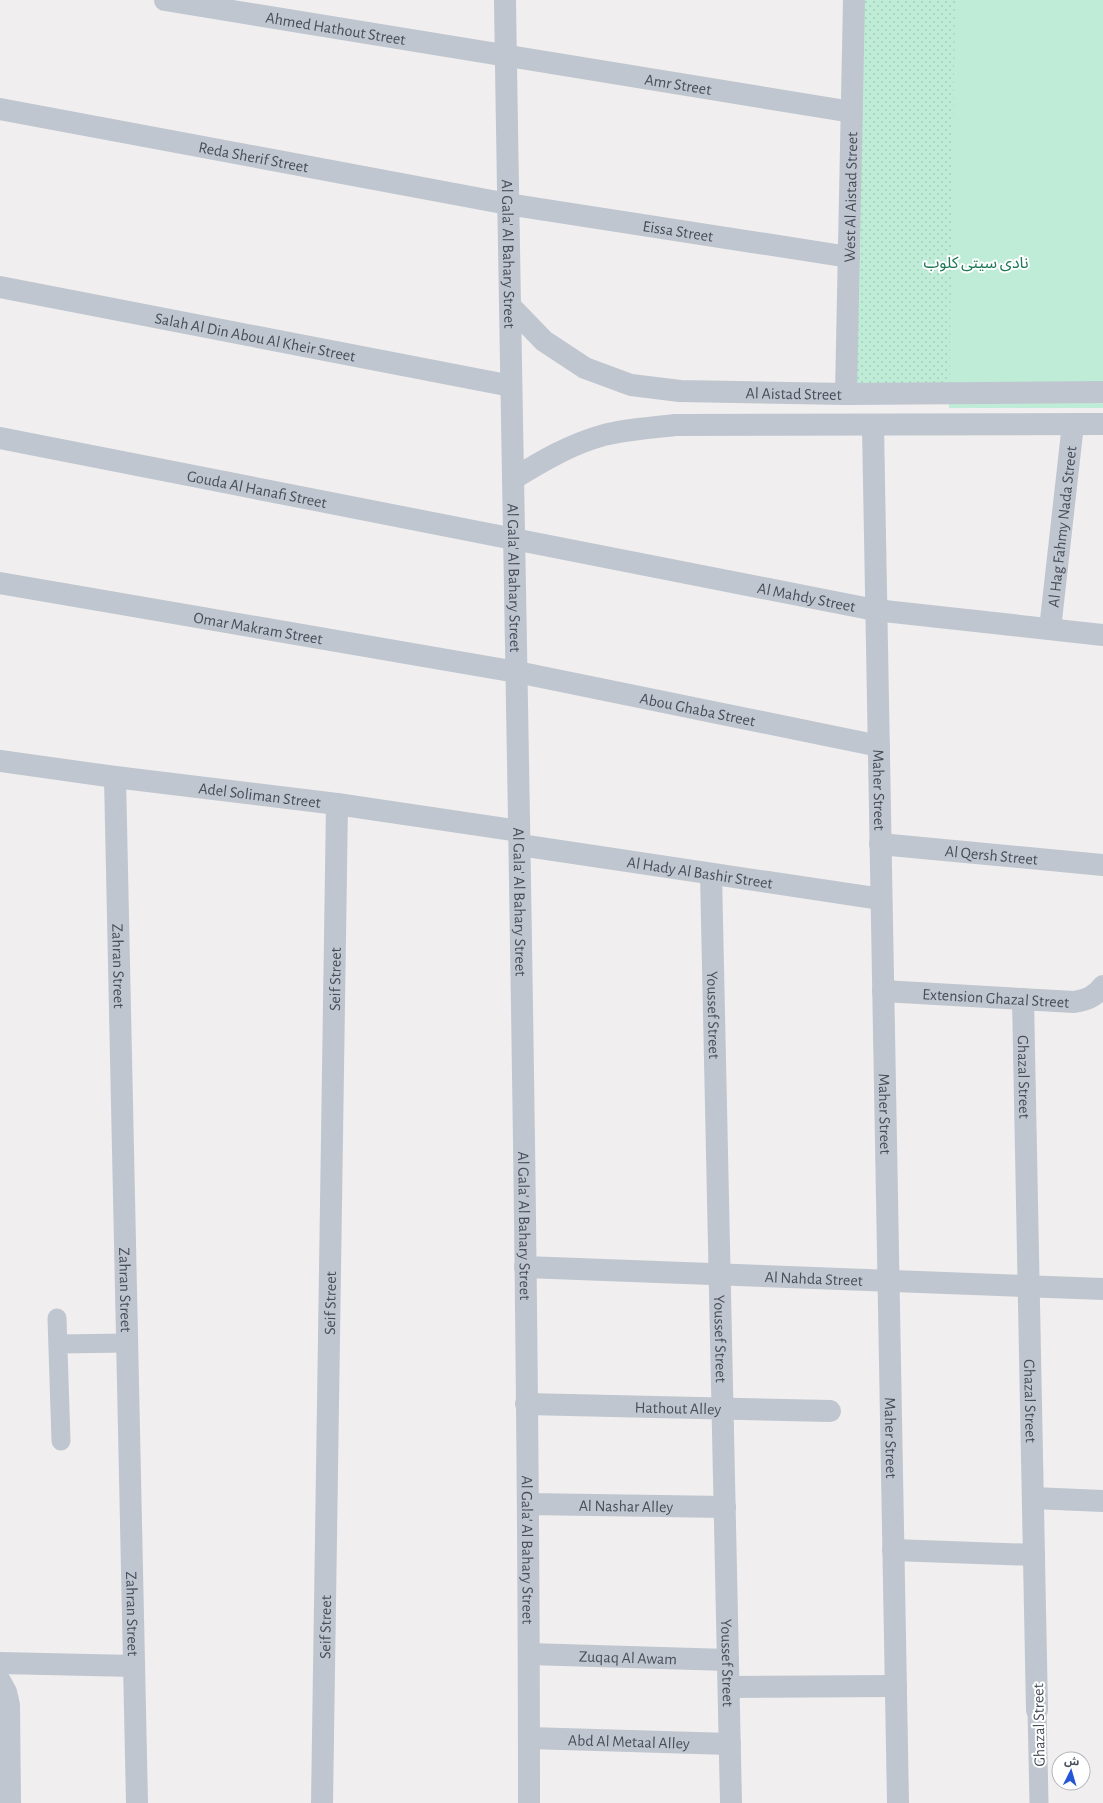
<svg xmlns="http://www.w3.org/2000/svg" width="1103" height="1803" font-family="'Alegreya Sans','Noto Sans Arabic',sans-serif">
  <defs>
    <pattern id="green-dots" width="8" height="8" patternUnits="userSpaceOnUse"><rect width="8" height="8" fill="#beecd6"/><path d="M2 2h.1M6 6h.1" fill="none" stroke="#a5ccba" stroke-width="1.8" stroke-linecap="round"/></pattern>
  </defs>
  <rect width="100%" height="100%" fill="#f0eeee"/>
  <path fill="url(#green-dots)" d="M853 0H1103V389L846 394Z"/>
  <path fill="#beecd6" d="M955 0H1103V408H949Z"/>
  <g fill="none" stroke-linecap="round" stroke-linejoin="round">
    <path stroke="#bfc6cf" stroke-width="19" d="M57 1318 61 1441
      M58 1344 127 1343
      M1037 1710 1039 1803"/>
    <g stroke="#bfc6cf" stroke-width="22">
      <path id="s1" d="M165 0 852 112"/>
      <path id="s2" d="M505 0C514 601 529 1202 529 1803"/>
      <path id="s3" d="M0 109 508 204 849 257"/>
      <path id="s4" d="M0 287 511 386"/>
      <path id="s5" d="M510 306 544 341 585 368 631 385 680 391 846 394 1103 392"/>
      <path id="s6" d="M846 394 854 0"/>
      <path id="s7" d="M873 426 898 1803"/>
      <path id="s8" d="M0 438 875 610 1103 635"/>
      <path d="M513 479C542 461 571 444 604 435 627 429 651 428 675 425L1103 424"/>
      <path id="s9" d="M0 583 517 672 879 746"/>
      <path id="s10" d="M1050 629 1073 424"/>
      <path id="s11" d="M0 761 115 777 337 804 519 831"/>
      <path id="s12" d="M115 777 137 1803"/>
      <path id="s13" d="M880 844 1103 865"/>
      <path id="s14" d="M520 845 881 899"/>
      <path id="s15" d="M711 874 731 1803"/>
      <path id="s16" d="M883 991 1074 1002C1086 1000 1095 997 1103 986"/>
      <path id="s17" d="M1023 999 1037 1710"/>
      <path id="s18" d="M525 1267 1103 1289"/>
      <path id="s19" d="M526 1404 830 1411"/>
      <path d="M1033 1498 1103 1501"/>
      <path id="s20" d="M528 1504 725 1507"/>
      <path d="M893 1550 1034 1555"/>
      <path id="s21" d="M529 1654 728 1660"/>
      <path d="M0 1663 134 1666"/>
      <path d="M0 1681 6 1692 9 1705 10 1803"/>
      <path d="M729 1687 896 1686"/>
      <path id="s22" d="M529 1738 730 1744"/>
      <path id="s23" d="M322 1803 337 804"/>
    </g>
  </g>
  <g text-anchor="middle" stroke-width="4" stroke-linejoin="round" paint-order="stroke">
    <g font-size="16" fill="#474e5a" stroke="#fff">
      <text dy="6" stroke="none"><textPath href="#s1" startOffset="173">Ahmed Hathout Street</textPath></text>
      <text dy="6" stroke="none"><textPath href="#s1" startOffset="520">Amr Street</textPath></text>
      <text dy="6" stroke="none"><textPath href="#s3" startOffset="258">Reda Sherif Street</textPath></text>
      <text dy="6" stroke="none"><textPath href="#s6" startOffset="197">West Al Aistad Street</textPath></text>
      <text dy="6" stroke="none"><textPath href="#s3" startOffset="689">Eissa Street</textPath></text>
      <text dy="6" stroke="none"><textPath href="#s2" startOffset="254">Al Gala' Al Bahary Street</textPath></text>
      <text dy="6" stroke="none"><textPath href="#s4" startOffset="260">Salah Al Din Abou Al Kheir Street</textPath></text>
      <text dy="6" stroke="none"><textPath href="#s5" startOffset="310">Al Aistad Street</textPath></text>
      <text dy="6" stroke="none"><textPath href="#s8" startOffset="262">Gouda Al Hanafi Street</textPath></text>
      <text dy="6" stroke="none"><textPath href="#s10" startOffset="103">Al Hag Fahmy Nada Street</textPath></text>
      <text dy="6" stroke="none"><textPath href="#s2" startOffset="578">Al Gala' Al Bahary Street</textPath></text>
      <text dy="6" stroke="none"><textPath href="#s8" startOffset="822">Al Mahdy Street</textPath></text>
      <text dy="6" stroke="none"><textPath href="#s9" startOffset="262">Omar Makram Street</textPath></text>
      <text dy="6" stroke="none"><textPath href="#s9" startOffset="709">Abou Ghaba Street</textPath></text>
      <text dy="6" stroke="none"><textPath href="#s7" startOffset="364">Maher Street</textPath></text>
      <text dy="6" stroke="none"><textPath href="#s11" startOffset="262">Adel Soliman Street</textPath></text>
      <text dy="6" stroke="none"><textPath href="#s13" startOffset="112">Al Qersh Street</textPath></text>
      <text dy="6" stroke="none"><textPath href="#s14" startOffset="182">Al Hady Al Bashir Street</textPath></text>
      <text dy="6" stroke="none"><textPath href="#s2" startOffset="902">Al Gala' Al Bahary Street</textPath></text>
      <text dy="6" stroke="none"><textPath href="#s12" startOffset="189">Zahran Street</textPath></text>
      <text dy="6" stroke="none"><textPath href="#s23" startOffset="824">Seif Street</textPath></text>
      <text dy="6" stroke="none"><textPath href="#s16" startOffset="113">Extension Ghazal Street</textPath></text>
      <text dy="6" stroke="none"><textPath href="#s15" startOffset="141">Youssef Street</textPath></text>
      <text dy="6" stroke="none"><textPath href="#s17" startOffset="78">Ghazal Street</textPath></text>
      <text dy="6" stroke="none"><textPath href="#s7" startOffset="688">Maher Street</textPath></text>
      <text dy="6" stroke="none"><textPath href="#s2" startOffset="1226">Al Gala' Al Bahary Street</textPath></text>
      <text dy="6" stroke="none"><textPath href="#s18" startOffset="289">Al Nahda Street</textPath></text>
      <text dy="6" stroke="none"><textPath href="#s12" startOffset="513">Zahran Street</textPath></text>
      <text dy="6" stroke="none"><textPath href="#s23" startOffset="500">Seif Street</textPath></text>
      <text dy="6" stroke="none"><textPath href="#s15" startOffset="465">Youssef Street</textPath></text>
      <text dy="6" stroke="none"><textPath href="#s17" startOffset="402">Ghazal Street</textPath></text>
      <text dy="6" stroke="none"><textPath href="#s19" startOffset="152">Hathout Alley</textPath></text>
      <text dy="6" stroke="none"><textPath href="#s7" startOffset="1012">Maher Street</textPath></text>
      <text dy="6" stroke="none"><textPath href="#s20" startOffset="98">Al Nashar Alley</textPath></text>
      <text dy="6" stroke="none"><textPath href="#s2" startOffset="1550">Al Gala' Al Bahary Street</textPath></text>
      <text dy="6" stroke="none"><textPath href="#s12" startOffset="837">Zahran Street</textPath></text>
      <text dy="6" stroke="none"><textPath href="#s23" startOffset="176">Seif Street</textPath></text>
      <text dy="6" stroke="none"><textPath href="#s21" startOffset="99">Zuqaq Al Awam</textPath></text>
      <text dy="6" stroke="none"><textPath href="#s15" startOffset="789">Youssef Street</textPath></text>
      <text transform="translate(1038 1725) rotate(-91)" y="6">Ghazal Street</text>
      <text dy="6" stroke="none"><textPath href="#s22" startOffset="100">Abd Al Metaal Alley</textPath></text>
    </g>
    <g font-size="16" fill="#1c7757" stroke="#fff">
      <text x="976" y="268">نادى سيتى كلوب</text>
    </g>
  </g>
  <g transform="translate(1071 1771) rotate(5)"><circle r="19" fill="#ffffff" stroke="#b5b8bd"/>
  <path d="M0-3L7 15L0 10L-7 15Z" fill="#2357d5"/>
  <text y="-6" font-size="11" font-weight="bold" text-anchor="middle" fill="#474e5a">ش</text>
  </g>
</svg>
